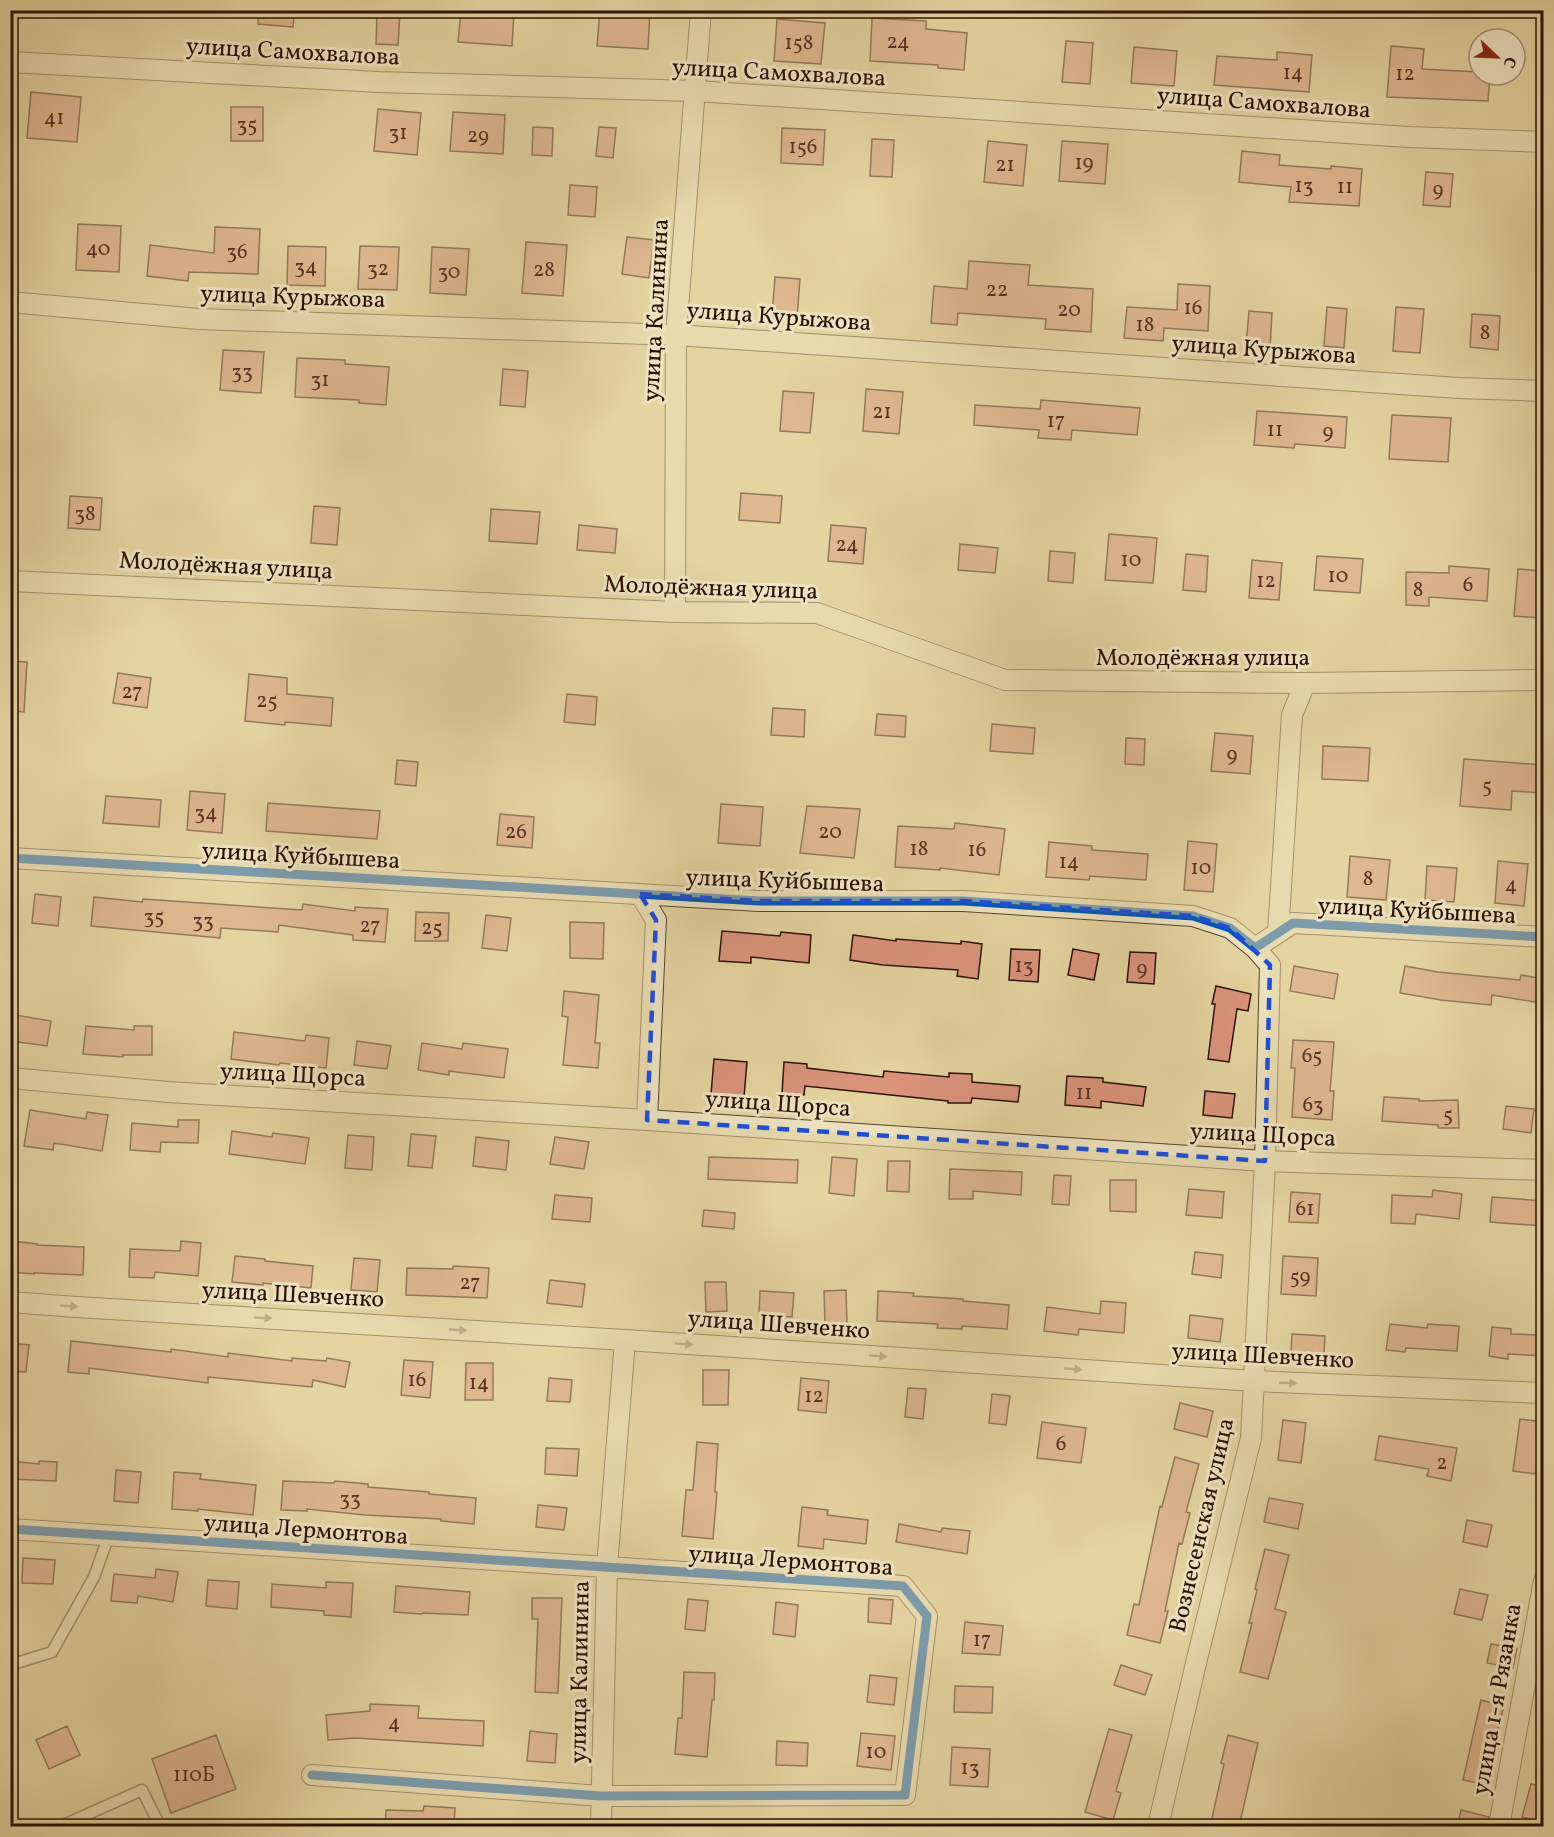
<svg xmlns="http://www.w3.org/2000/svg" width="1554" height="1837" font-family="Vollkorn,serif">
  <rect width="100%" height="100%" fill="#e4d4a0"/>
  <filter id="stains"><feTurbulence type="fractalNoise" baseFrequency=".00333" numOctaves="4"/><feColorMatrix values="0 0 0 0 .2 0 0 0 0 .09 0 0 0 0 .02 0 0 0 .5 -.17"/></filter>
  <radialGradient id="worn" r=".72"><stop offset=".6" stop-color="#630" stop-opacity="0"/><stop offset="1" stop-color="#630" stop-opacity=".3"/></radialGradient>
  <path fill="#da947c" stroke="#2c1005" stroke-width="1.5" d="M259 10H295L293 27 258 24Z
    M461 10 514 12 512 46 458 42Z
    M600 10H650L648 49 597 46Z
    M377 11 400 12 398 45 376 44Z
    M872 18 926 21V29L967 33 964 70 938 68V65L870 61Z
    M777 19 825 23 821 64 774 61Z
    M1066 41 1093 43 1090 84 1062 82Z
    M1391 46 1424 49 1422 69 1479 72V75H1490L1488 101 1387 97Z
    M1134 47 1177 51 1174 86 1131 83Z
    M1277 52 1312 55 1309 92 1214 85 1217 56 1277 60Z
    M31 92 81 97 77 142 27 138Z
    M231 107H263V141H231Z
    M378 109 421 113 417 155 374 151Z
    M453 112 505 115 503 154 450 151Z
    M533 127 553 128 552 156 532 155Z
    M599 127 616 128 613 158 596 156Z
    M782 128 825 130 823 165 781 163Z
    M872 139 894 140 892 177 870 176Z
    M988 141 1027 145 1023 186 984 182Z
    M1062 141 1108 144 1105 184 1059 181Z
    M1242 151 1280 155 1279 165 1331 169V166L1362 169 1359 206 1289 202 1291 187 1239 182Z
    M1426 172 1453 174 1450 207 1423 205Z
    M570 185 597 187 595 217 568 215Z
    M78 224 121 226 119 272 76 270Z
    M215 227 260 229 258 274 189 272 188 281 147 276 150 245 214 253Z
    M627 237 654 240 649 278 622 274Z
    M526 242 567 245 563 296 522 293Z
    M288 246 326 247 325 286 287 285Z
    M360 246 399 247 397 290 358 289Z
    M432 247 469 249 466 295 430 293Z
    M969 261 1030 265 1028 285 1093 289 1091 332 1045 329 1046 319 958 313 957 325 931 323 934 286 967 289Z
    M775 277 800 279 797 318 772 316Z
    M1178 284 1210 286 1208 331 1164 328 1163 341 1124 338 1127 307 1177 310Z
    M1327 307 1347 309 1344 348 1324 346Z
    M1396 307 1424 309 1420 353 1393 351Z
    M1249 311 1272 313 1270 348 1246 346Z
    M1472 314 1500 316 1498 350 1470 347Z
    M223 350 264 352 261 393 220 390Z
    M297 358 345 360V364L389 367 386 405 359 403V400L295 397Z
    M503 369 528 371 525 407 500 405Z
    M866 389 903 392 899 434 863 431Z
    M783 391 814 393 810 433 780 431Z
    M1041 400 1140 408 1137 435 1072 430 1071 440 1038 438 1039 430 974 425 975 405 1040 409Z
    M1257 411 1347 417 1345 448 1295 444 1294 448 1254 445Z
    M1392 415 1451 418 1448 462 1389 459Z
    M741 493 782 496 780 523 739 520Z
    M70 496 102 498 100 530 68 528Z
    M314 506 340 508 337 545 311 543Z
    M491 509 540 512 537 544 489 541Z
    M579 525 617 529 615 553 577 550Z
    M831 525 866 528 863 564 828 561Z
    M1109 534 1157 538 1153 583 1105 580Z
    M960 544 998 548 995 573 958 570Z
    M1050 551 1075 553 1073 583 1048 581Z
    M1186 554 1208 556 1206 592 1183 590Z
    M1317 556 1363 559 1360 593 1314 590Z
    M1252 560 1282 563 1279 600 1249 598Z
    M1449 566 1489 569 1487 601 1429 597V606L1406 605V572L1449 573Z
    M1518 569 1544 571 1540 618 1514 616Z
    M10 661 27 662 24 712 10 711Z
    M118 673 151 678 147 708 113 703Z
    M249 674 287 678V694L333 698 331 726 285 722V725L245 721Z
    M567 694 597 697 595 725 564 722Z
    M773 708 805 710 804 737 771 735Z
    M877 714 906 716 905 737 875 735Z
    M992 724 1035 728 1033 754 990 751Z
    M1215 733 1253 736 1250 774 1211 771Z
    M1126 738 1145 739 1144 765 1125 764Z
    M1323 746 1370 748 1368 781 1322 779Z
    M1464 759 1544 765V793L1512 791 1511 810 1460 806Z
    M397 760 418 762 416 786 395 784Z
    M190 791 225 794 222 833 187 830Z
    M106 796 161 800 159 827 103 823Z
    M268 803 380 811 377 839 266 831Z
    M721 804 763 807 760 846 718 843Z
    M807 806 860 809 854 858 800 853Z
    M500 814 534 817 532 848 497 845Z
    M955 823 1005 829 999 875 940 868V870L895 867 898 826 954 829Z
    M1188 841 1217 844 1213 892 1184 890Z
    M1049 842 1092 846V850L1148 854 1146 880 1090 876 1089 880 1046 877Z
    M1350 856 1390 860 1386 900 1347 897Z
    M1498 861 1528 864 1524 906 1495 903Z
    M1427 866 1457 868 1454 902 1425 900Z
    M35 894 61 897 58 926 32 923Z
    M94 897 142 902 143 899 302 910 303 904 355 911V907L388 909 385 942 353 940V935L279 925 278 932 221 928 220 938 91 926Z
    M416 912 449 913 448 941H415Z
    M486 915 511 918 507 951 482 948Z
    M570 922 604 923 603 959 570 958Z
    M722 931 780 936 781 932 811 935 809 963 751 957V963L719 961Z
    M853 935 896 941V939L961 944V941L982 944 978 979 957 976 958 970 883 965 850 960Z
    M1011 949 1040 950 1038 982 1009 980Z
    M1073 949 1099 954 1094 980 1068 975Z
    M1130 952 1156 953 1154 984 1127 982Z
    M1294 966 1338 974 1334 999 1290 991Z
    M1405 966 1438 972 1520 980 1521 975 1544 979 1541 1003 1492 995 1491 1005 1441 1000 1400 993Z
    M1216 986 1251 994 1248 1011 1237 1009 1229 1062 1208 1059 1215 1004H1212Z
    M564 991 599 995 595 1043H600L598 1068 563 1065 568 1017 562 1016Z
    M15 1015 51 1021 47 1046 11 1041Z
    M86 1026 134 1030V1026H152V1055H123V1057L83 1054Z
    M234 1032 305 1041 306 1035 329 1038 326 1068 280 1063 279 1065 231 1059Z
    M1293 1040 1334 1042 1330 1091H1334L1332 1120 1292 1117 1295 1068H1291Z
    M357 1041 391 1046 387 1069 354 1065Z
    M422 1043 462 1049 463 1043 508 1049 504 1078 449 1071V1075L418 1070Z
    M714 1059 747 1062 744 1097 711 1094Z
    M784 1062 807 1064V1068L883 1077 884 1071 949 1077V1073L972 1074V1082L1020 1086 1018 1102 972 1098 971 1103H948V1101L805 1086 804 1095 782 1094Z
    M1067 1076 1103 1078V1082L1146 1087 1143 1106 1101 1101V1108L1065 1105Z
    M1205 1091 1235 1094 1232 1118 1203 1115Z
    M1384 1097 1419 1099V1101L1458 1100 1459 1128H1438V1125L1382 1121Z
    M1506 1106 1534 1109 1531 1133 1503 1129Z
    M30 1110 86 1119 87 1112 108 1115 102 1151 54 1143 53 1150 24 1146Z
    M178 1120H199L198 1143 161 1142 160 1152 130 1150 132 1123 178 1127Z
    M232 1131 272 1137 273 1133 309 1138 305 1164 229 1154Z
    M411 1134 436 1136 432 1168 408 1166Z
    M348 1135 374 1137 372 1170 345 1168Z
    M476 1137 509 1141 506 1170 473 1166Z
    M555 1137 589 1142 584 1169 550 1164Z
    M709 1157 798 1160 797 1183 708 1179Z
    M832 1157 857 1159 854 1196 829 1193Z
    M888 1161H910L909 1192 887 1191Z
    M950 1169 1022 1172 1021 1195 973 1191V1199H949Z
    M1054 1175 1071 1176 1069 1205 1052 1204Z
    M1110 1180H1136V1212L1110 1211Z
    M1189 1189 1224 1192 1222 1218 1186 1215Z
    M1433 1190 1462 1194 1459 1219 1416 1214 1415 1224 1391 1223 1392 1195 1432 1197Z
    M1291 1192 1320 1194 1318 1223 1289 1222Z
    M555 1195 592 1198 590 1222 552 1219Z
    M1492 1197 1544 1201V1226L1490 1222Z
    M704 1210 735 1213 734 1229 702 1226Z
    M13 1241 37 1244V1245L84 1247 83 1275 34 1273V1274L10 1272Z
    M181 1241 201 1243 198 1276 155 1272 154 1278 129 1277 130 1249 180 1251Z
    M1195 1252 1223 1255 1221 1278 1192 1274Z
    M235 1256 265 1259V1261L313 1266 311 1288 263 1283V1285L232 1282Z
    M1283 1256 1318 1258 1316 1296 1281 1294Z
    M354 1258 380 1260 377 1292 351 1290Z
    M453 1266 489 1268 487 1298 406 1295 407 1268 453 1269Z
    M550 1280 585 1284 582 1307 547 1303Z
    M705 1282H726L727 1311 706 1312Z
    M846 1290 847 1325 825 1326 824 1291Z
    M760 1291 794 1293 792 1317 759 1315Z
    M878 1291 914 1293 913 1296 963 1299V1301L1009 1305 1007 1329 962 1326V1329L937 1328 938 1324 877 1321Z
    M1101 1301 1126 1303 1124 1333 1079 1329 1078 1335 1044 1331 1047 1307 1100 1314Z
    M1190 1315 1223 1319 1220 1342 1188 1338Z
    M1390 1324 1427 1328 1428 1324 1459 1326 1457 1351 1406 1348 1405 1352 1386 1350Z
    M1492 1327 1511 1329V1334L1544 1335V1356L1508 1354V1359L1489 1356Z
    M1292 1334 1325 1336 1324 1354 1291 1352Z
    M71 1341 171 1352V1349L228 1357V1353L292 1361V1358L326 1361 327 1358 350 1362 345 1387 313 1380 312 1387 208 1377V1383L89 1368V1374L68 1372Z
    M10 1343 29 1345 26 1372 10 1371Z
    M404 1360 433 1362 430 1398 401 1395Z
    M466 1363H493V1400H465Z
    M703 1370H729L728 1405H703Z
    M549 1378 572 1380 570 1402 547 1401Z
    M801 1378 829 1381 826 1413 798 1410Z
    M908 1388 926 1389 923 1419 905 1417Z
    M992 1394 1010 1396 1006 1425 989 1423Z
    M1180 1403 1213 1411 1207 1437 1174 1429Z
    M1520 1419 1543 1422 1536 1474 1513 1471Z
    M1283 1420 1306 1423 1301 1463 1278 1460Z
    M1042 1422 1086 1428 1081 1463 1037 1458Z
    M1379 1436 1457 1448 1451 1481 1427 1476 1429 1469 1375 1460Z
    M697 1442 718 1444 715 1492H717L713 1539 682 1536 686 1490H693Z
    M546 1448 579 1449 577 1476 545 1474Z
    M1175 1457 1199 1464 1186 1512 1190 1513 1182 1544 1179 1543 1165 1611H1168L1160 1643 1127 1635 1134 1604 1139 1605 1160 1506 1162 1507Z
    M10 1461 39 1464V1461L57 1462 56 1481 10 1479Z
    M116 1470 141 1472 138 1503 114 1501Z
    M174 1472 201 1474 200 1479 256 1485 253 1515 198 1509V1511L172 1509Z
    M283 1481 334 1483 335 1481 368 1484V1487L429 1492V1494L476 1498 474 1524 441 1521V1519L365 1515 307 1509V1511L281 1510Z
    M1269 1498 1303 1504 1298 1529 1264 1522Z
    M538 1505 567 1508 564 1530 536 1527Z
    M802 1507 828 1510 827 1515 868 1520 866 1544 824 1539 823 1549 798 1546Z
    M1467 1520 1492 1525 1487 1547 1463 1542Z
    M899 1524 941 1532 942 1528 970 1531 967 1554 896 1542Z
    M1265 1549 1289 1555 1275 1609 1286 1612 1268 1679 1240 1672 1252 1623H1249L1257 1590 1255 1589Z
    M23 1558 55 1560 53 1584 22 1583Z
    M156 1569 178 1572 173 1602 138 1596 137 1603 111 1601 114 1574 155 1578Z
    M208 1580 239 1582 237 1609 206 1606Z
    M326 1582 353 1583 351 1617 324 1615V1611L271 1607 272 1584 326 1588Z
    M396 1586 470 1592 468 1615 423 1613 422 1614 394 1612Z
    M1460 1589 1488 1595 1482 1620 1454 1614Z
    M532 1598H562L558 1693 535 1692 538 1619H532Z
    M869 1598 893 1600 891 1624 868 1622Z
    M688 1599 708 1601 705 1631 685 1629Z
    M776 1602 798 1605 795 1637 773 1634Z
    M965 1622 1003 1626 1000 1655 962 1653Z
    M1491 1644 1517 1648 1513 1668 1487 1663Z
    M1121 1665 1152 1675 1145 1695 1114 1685Z
    M684 1672 715 1673 714 1700H712L707 1757 675 1754 678 1718H682Z
    M870 1675 897 1678 894 1705 867 1702Z
    M955 1686 993 1687 992 1713 954 1712Z
    M1481 1700 1504 1706 1496 1736 1487 1785 1463 1780Z
    M370 1704 419 1706 418 1718 484 1721 483 1746 355 1738 328 1740 326 1715 370 1711Z
    M67 1726 80 1755 49 1769 36 1740Z
    M1109 1729 1132 1735 1116 1791 1121 1793 1113 1820 1085 1812Z
    M530 1731 557 1734 555 1763 527 1761Z
    M861 1733 895 1736 891 1770 857 1766Z
    M216 1735 236 1789 171 1813 152 1759Z
    M1228 1735 1258 1743 1239 1827H1210L1224 1764 1221 1763Z
    M777 1741 808 1743 807 1766 776 1765Z
    M952 1747 990 1749 988 1787 950 1785Z
    M1531 1784 1544 1787V1823L1522 1817Z
    M424 1806 455 1808 454 1827H385L386 1810 423 1811Z
    M1461 1810 1489 1817 1487 1827H1457Z"/>
  <g fill="none" stroke-linecap="round" stroke-linejoin="round">
    <defs>
      <path id="lane" d="M10 1665 52 1652 94 1577 109 1535
        M61 1826 142 1790 160 1826"/>
      <path id="street" d="M10 62 378 82 695 91 1409 137 1544 142
        M10 302 199 319 676 335 1459 388 1544 391
        M10 581 675 612 817 613 1005 680 1305 683 1544 680
        M675 612 676 335 701 10
        M10 858 759 901H963L1193 916 1230 928 1255 948 1293 923 1544 937
        M640 894 656 920 647 1120
        M1278 933 1292 715 1305 683
        M10 1078 168 1092 647 1120 1265 1161 1544 1170
        M10 1302 76 1307 625 1340 1254 1381 1544 1393
        M10 1529 903 1586 927 1616 905 1795 601 1796 312 1775
        M601 1826 607 1567 625 1340
        M1158 1826 1197 1659 1251 1438 1265 1161 1270 965 1255 948
        M1499 1826 1544 1581"/>
    </defs>
    <use href="#lane" stroke="#5a412c" stroke-width="13"/>
    <use href="#street" stroke="#5a412c" stroke-width="22"/>
    <use href="#lane" stroke="#ede3c1" stroke-width="10"/>
    <use href="#street" stroke="#ede3c1" stroke-width="20"/>
    <defs>
      <path id="cycleway" d="M10 858 759 901H963L1193 916 1230 928 1255 948 1293 923 1544 937
        M10 1529 903 1586 927 1616 905 1795 601 1796 312 1775"/>
    </defs>
    <use href="#cycleway" stroke="#ede3c1" stroke-width="13"/>
    <use href="#cycleway" stroke="#0057b8" stroke-width="9"/>
  </g>
  <defs><path id="oneway-solid" d="M-6-.8H1V-3.2L6.5 0L1 3.2V.8H-6Z" transform="scale(1.5)"/></defs>
  <g fill="#96846c">
    <use href="#oneway-solid" transform="translate(69 1306) rotate(4)"/>
    <use href="#oneway-solid" transform="translate(263 1318) rotate(3)"/>
    <use href="#oneway-solid" transform="translate(458 1330) rotate(3)"/>
    <use href="#oneway-solid" transform="translate(684 1344) rotate(4)"/>
    <use href="#oneway-solid" transform="translate(878 1356) rotate(4)"/>
    <use href="#oneway-solid" transform="translate(1073 1369) rotate(4)"/>
    <use href="#oneway-solid" transform="translate(1288 1383) rotate(2)"/>
  </g>
  <path d="M0 0H1554V1837H0ZM640 894 759 901H963L1193 916 1230 928 1270 965 1265 1161 647 1120 656 920Z" fill="#e4d4a0" fill-opacity=".55" fill-rule="evenodd"/>
  <path fill="none" stroke="#1d4ed8" stroke-width="4.5" stroke-dasharray="12 8" stroke-linejoin="round" d="M640 894 759 901H963L1193 916 1230 928 1270 965 1265 1161 647 1120 656 920Z"/>
  <g text-anchor="middle" stroke-width="6" stroke-linejoin="round" paint-order="stroke">
    <g font-size="21" fill="#583123">
      <text x="898" y="48">24</text>
      <text x="799" y="49">158</text>
      <text x="1293" y="79">14</text>
      <text x="1405" y="80">12</text>
      <text x="54" y="124">41</text>
      <text x="247" y="131">35</text>
      <text x="398" y="139">31</text>
      <text x="478" y="142">29</text>
      <text x="803" y="153">156</text>
      <text x="1084" y="169">19</text>
      <text x="1005" y="171">21</text>
      <text x="1304" y="192">13</text>
      <text x="1345" y="193">11</text>
      <text x="1438" y="196">9</text>
      <text x="98" y="255">40</text>
      <text x="237" y="258">36</text>
      <text x="306" y="273">34</text>
      <text x="378" y="275">32</text>
      <text x="544" y="276">28</text>
      <text x="449" y="278">30</text>
      <text x="997" y="296">22</text>
      <text x="1193" y="314">16</text>
      <text x="1069" y="316">20</text>
      <text x="1145" y="331">18</text>
      <text x="1485" y="339">8</text>
      <text x="242" y="378">33</text>
      <text x="320" y="386">31</text>
      <text x="882" y="418">21</text>
      <text x="1056" y="427">17</text>
      <text x="1275" y="436">11</text>
      <text x="1328" y="438">9</text>
      <text x="85" y="520">38</text>
      <text x="847" y="551">24</text>
      <text x="1131" y="566">10</text>
      <text x="1338" y="582">10</text>
      <text x="1266" y="587">12</text>
      <text x="1468" y="591">6</text>
      <text x="1418" y="596">8</text>
      <text x="132" y="698">27</text>
      <text x="267" y="707">25</text>
      <text x="1232" y="761">9</text>
      <text x="1487" y="792">5</text>
      <text x="206" y="819">34</text>
      <text x="516" y="838">26</text>
      <text x="830" y="838">20</text>
      <text x="919" y="855">18</text>
      <text x="977" y="856">16</text>
      <text x="1069" y="868">14</text>
      <text x="1201" y="874">10</text>
      <text x="1368" y="885">8</text>
      <text x="1511" y="891">4</text>
      <text x="154" y="923">35</text>
      <text x="203" y="927">33</text>
      <text x="370" y="932">27</text>
      <text x="432" y="934">25</text>
      <text x="1024" y="972">13</text>
      <text x="1142" y="975">9</text>
      <text x="1312" y="1062">65</text>
      <text x="1084" y="1099">11</text>
      <text x="1313" y="1111">63</text>
      <text x="1448" y="1121">5</text>
      <text x="1305" y="1215">61</text>
      <text x="1300" y="1283">59</text>
      <text x="470" y="1289">27</text>
      <text x="417" y="1386">16</text>
      <text x="479" y="1389">14</text>
      <text x="814" y="1402">12</text>
      <text x="1061" y="1450">6</text>
      <text x="1442" y="1469">2</text>
      <text x="350" y="1505">33</text>
      <text x="982" y="1646">17</text>
      <text x="394" y="1729">4</text>
      <text x="876" y="1758">10</text>
      <text x="970" y="1774">13</text>
      <text x="194" y="1781">110Б</text>
    </g>
    <g font-size="24" fill="#2c1005" stroke="#ede3c1">
      <text transform="translate(293 51) rotate(3)" y="8">улица Самохвалова</text>
      <text transform="translate(779 72) rotate(3)" y="8">улица Самохвалова</text>
      <text transform="translate(1264 102) rotate(4)" y="8">улица Самохвалова</text>
      <text transform="translate(293 296) rotate(2)" y="8">улица Курыжова</text>
      <text transform="translate(655 310) rotate(-87)" y="8">улица Калинина</text>
      <text transform="translate(779 316) rotate(4)" y="8">улица Курыжова</text>
      <text transform="translate(1264 349) rotate(4)" y="8">улица Курыжова</text>
      <text transform="translate(226 565) rotate(3)" y="8">Молодёжная улица</text>
      <text transform="translate(711 587) rotate(2)" y="8">Молодёжная улица</text>
      <text x="1203" y="665">Молодёжная улица</text>
      <text transform="translate(301 855) rotate(3)" y="8">улица Куйбышева</text>
      <text transform="translate(785 880) rotate(2)" y="8">улица Куйбышева</text>
      <text transform="translate(1417 910) rotate(3)" y="8">улица Куйбышева</text>
      <text transform="translate(293 1074) rotate(3)" y="8">улица Щорса</text>
      <text transform="translate(778 1103) rotate(4)" y="8">улица Щорса</text>
      <text transform="translate(1263 1134) rotate(3)" y="8">улица Щорса</text>
      <text transform="translate(293 1294) rotate(3)" y="8">улица Шевченко</text>
      <text transform="translate(779 1324) rotate(4)" y="8">улица Шевченко</text>
      <text transform="translate(1263 1355) rotate(3)" y="8">улица Шевченко</text>
      <text transform="translate(1201 1525) rotate(-77)" y="8">Вознесенская улица</text>
      <text transform="translate(306 1529) rotate(4)" y="8">улица Лермонтова</text>
      <text transform="translate(791 1560) rotate(4)" y="8">улица Лермонтова</text>
      <text transform="translate(579 1672) rotate(-89)" y="8">улица Калинина</text>
      <text transform="translate(1496 1699) rotate(-80)" y="8">улица 1-я Рязанка</text>
    </g>
  </g>
  <rect width="1554" height="1837" fill="none" stroke="#e4d4a0" stroke-width="36"/>
  <rect x="12" y="12" width="1530" height="1813" fill="none" stroke="#2c1005" stroke-width="3"/>
  <rect x="18" y="18" width="1518" height="1801" fill="none" stroke="#2c1005" stroke-width="1.5"/>
  <g transform="translate(1497 57) rotate(113)"><circle r="28" fill="#ede3c1" stroke="#a08f76" stroke-width="1.5"/>
  <path d="M0-4.5L10 22L0 15L-10 22Z" fill="#8f2418"/>
  <text y="-9" font-size="16" font-weight="bold" text-anchor="middle" fill="#2c1005">С</text>
  </g>
  <rect width="100%" height="100%" filter="url(#stains)"/>
  <rect width="100%" height="100%" fill="url(#worn)"/>
</svg>
